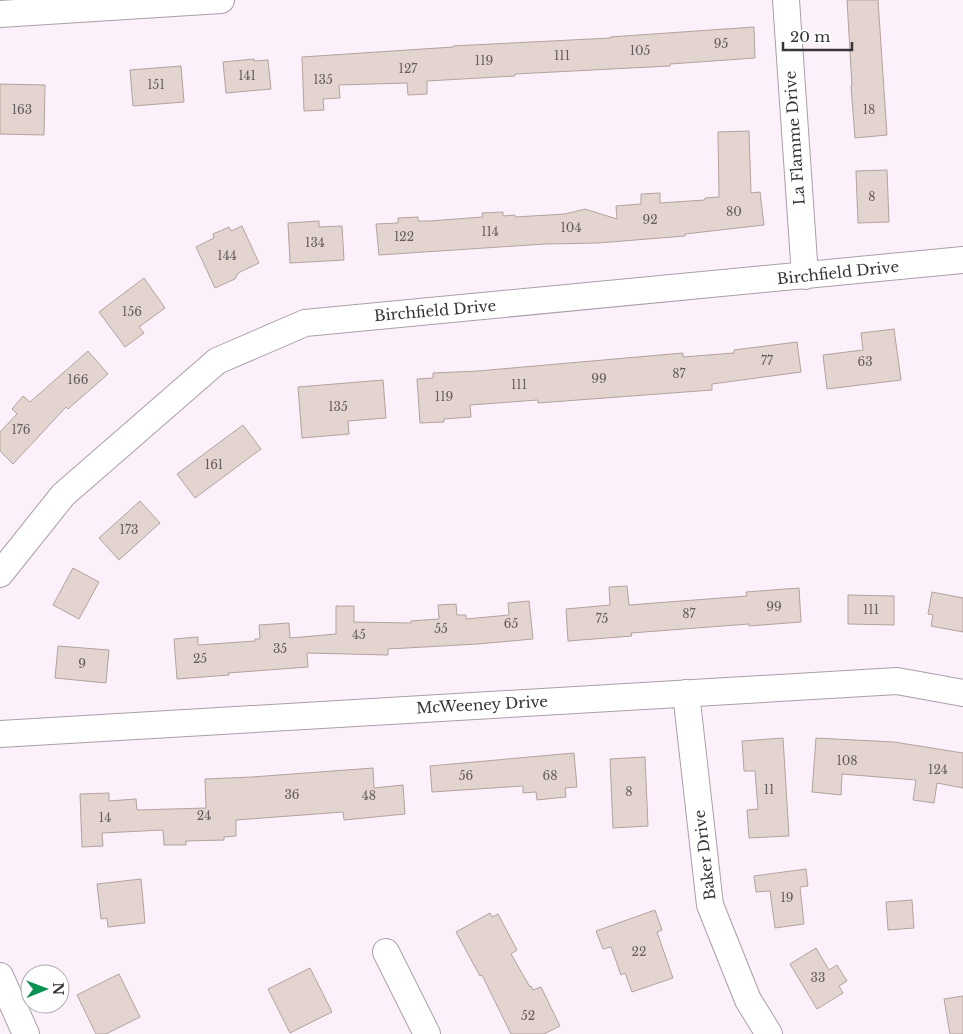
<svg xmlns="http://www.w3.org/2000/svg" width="963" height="1034" font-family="'Libre Baskerville',serif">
  <rect width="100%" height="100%" fill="#fcf0fb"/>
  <path fill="#e4d4cf" stroke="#b2a39e" d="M847 0H878L887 135 855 138 851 86H852Z
    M754 27 755 58 670 64V66L515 74V76L427 81V94L408 95 407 83 339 85 340 98 323 99 324 110 304 111 302 57 453 47V46L610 38V37Z
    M254 59V61L268 60 271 89 226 93 223 62Z
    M181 66 184 102 133 106 130 70Z
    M0 84 45 85 44 135 0 134Z
    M749 131 751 193 760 192 764 225 685 234V236L598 243 545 244 379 255 376 224 398 223V218L418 217V221H429L483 217 482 213 503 212V216L515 215V217L565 214 585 209 617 219 616 206 641 204V194L660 193V203L705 200V198L719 197 718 132Z
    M887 170 889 222 858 223 856 171Z
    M319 221V227L342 226 344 260 290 263 288 223Z
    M242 226 259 263 238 273 235 279 215 288 196 247 214 238 213 234 229 227 231 231Z
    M144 278 165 308 139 327 144 333 125 347 99 312Z
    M894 329 901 380 827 389 823 355 863 350 861 333Z
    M797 342 801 372 712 384V390L538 403V400L470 405 471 417 444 419V422L420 423 417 379 433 378V373L478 371 683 353V357L734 353V350Z
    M88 351 108 374 68 409 66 407 13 464 0 451V432L17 414 12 409 23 396 30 402Z
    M383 380 386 418 348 421 349 434 302 438 298 387Z
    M243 425 261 449 195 498 177 474Z
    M140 501 160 523 119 560 99 538Z
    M73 568 99 582 79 619 53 605Z
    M627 586 629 605 747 596 746 592 799 588 801 622 749 626V624L631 633 632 636 568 641 566 609 610 605 609 587Z
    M932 592 963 598V632L931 626 933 615 928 614Z
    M848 595 894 596V625L848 624Z
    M529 601 533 639 478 644 388 649V655L307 653 308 667 228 673 229 675 177 679 174 639 198 637V645L255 641V639H260L259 625 289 623 290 638 336 634V606H354V622L411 623V621L439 619 438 605 456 604 457 615H466V619L509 615 508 603Z
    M58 646 109 650 106 683 55 678Z
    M783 738 789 836 749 838 747 810 758 809 755 771H744L742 741Z
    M816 738 894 742 963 753V788L937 783 934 803 913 800 916 780 842 774 841 795 812 792Z
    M574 753 577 787 565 788 566 797 537 800 536 792 523 793V786L432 792 430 766Z
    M645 757 648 826 613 828 610 759Z
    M373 768 374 788 403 785 405 814 344 820 343 812 236 820V836L224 837V840L186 841V845H164L163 830 102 833 103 846 82 847 80 794 109 793V801L136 799 137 810 206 808 205 779 252 777Z
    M806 869 808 886 800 887 804 924 775 928 770 891 756 892 754 876Z
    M141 879 145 923 108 927 107 918 101 919 97 884Z
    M912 900 914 928 888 930 886 902Z
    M655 910 662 930 657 932 673 978 632 992 625 973 621 975 611 947 603 949 596 931Z
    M490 913 492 917 498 914 517 950 511 954 530 987 531 986 533 990 541 987 560 1026 544 1034H511L482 975 480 976 456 932Z
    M816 948 829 970 837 965 847 981 839 986 843 993 817 1009 790 964Z
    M310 968 332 1012 290 1033 268 989Z
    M119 974 140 1017 106 1034H96L77 995Z
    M963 996V1034H950L944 999Z"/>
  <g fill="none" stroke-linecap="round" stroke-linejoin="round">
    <defs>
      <path id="street" d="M786 0 805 276
        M0 14 221 0
        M0 574 63 495 217 361 305 323 963 260
        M686 693 710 905 748 1000 769 1034
        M0 734 897 681 963 693
        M386 952 427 1034
        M0 976 26 1034"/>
    </defs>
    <use href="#street" stroke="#aa9fa9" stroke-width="28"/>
    <use href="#street" stroke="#fff" stroke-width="26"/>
  </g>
  <g text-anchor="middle" stroke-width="4" stroke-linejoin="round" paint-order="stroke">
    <g font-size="12" fill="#645c5e">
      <text x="721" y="48">95</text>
      <text x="640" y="55">105</text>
      <text x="562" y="60">111</text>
      <text x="484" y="65">119</text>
      <text x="408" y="73">127</text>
      <text x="247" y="80">141</text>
      <text x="323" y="84">135</text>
      <text x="156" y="89">151</text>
      <text x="22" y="114">163</text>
      <text x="869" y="114">18</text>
      <text x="872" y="201">8</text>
      <text x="734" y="216">80</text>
      <text x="650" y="224">92</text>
      <text x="571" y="232">104</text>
      <text x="490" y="236">114</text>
      <text x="404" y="241">122</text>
      <text x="315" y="247">134</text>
      <text x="227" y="260">144</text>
      <text x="132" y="316">156</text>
      <text x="767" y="365">77</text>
      <text x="865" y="366">63</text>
      <text x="679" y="378">87</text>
      <text x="599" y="383">99</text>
      <text x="78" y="384">166</text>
      <text x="519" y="389">111</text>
      <text x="444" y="401">119</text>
      <text x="338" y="411">135</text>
      <text x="21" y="434">176</text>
      <text x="214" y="469">161</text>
      <text x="129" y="534">173</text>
      <text x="774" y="611">99</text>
      <text x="871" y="614">111</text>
      <text x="689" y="618">87</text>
      <text x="602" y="623">75</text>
      <text x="511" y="628">65</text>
      <text x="441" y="633">55</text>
      <text x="359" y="639">45</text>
      <text x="280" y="653">35</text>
      <text x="200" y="663">25</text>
      <text x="82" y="668">9</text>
      <text x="847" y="765">108</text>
      <text x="938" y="774">124</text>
      <text x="466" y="780">56</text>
      <text x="550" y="780">68</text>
      <text x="769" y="794">11</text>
      <text x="629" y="796">8</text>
      <text x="292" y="799">36</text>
      <text x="369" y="800">48</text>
      <text x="204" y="820">24</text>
      <text x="105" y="822">14</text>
      <text x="787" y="902">19</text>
      <text x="639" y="956">22</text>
      <text x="818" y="982">33</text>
      <text x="528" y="1020">52</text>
    </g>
    <g font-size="15" fill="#393439" stroke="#fff">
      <text transform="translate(795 138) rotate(-94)" y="5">La Flamme Drive</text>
      <text transform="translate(838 273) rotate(-6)" y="5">Birchfield Drive</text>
      <text transform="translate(435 311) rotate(-5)" y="5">Birchfield Drive</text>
      <text transform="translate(482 705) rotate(-3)" y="5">McWeeney Drive</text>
      <text transform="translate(705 855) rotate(-97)" y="5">Baker Drive</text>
    </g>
  </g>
  <g transform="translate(45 989) rotate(89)"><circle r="24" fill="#ffffff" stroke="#b0aeb0"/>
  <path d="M0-4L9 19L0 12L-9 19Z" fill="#0a9250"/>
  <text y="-8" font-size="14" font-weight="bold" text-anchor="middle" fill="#393439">N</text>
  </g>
  <path d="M783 42v8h69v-8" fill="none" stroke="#393439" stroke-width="2.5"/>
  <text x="790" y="42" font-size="15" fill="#393439" stroke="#ffffff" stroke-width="4" paint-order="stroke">20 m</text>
</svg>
